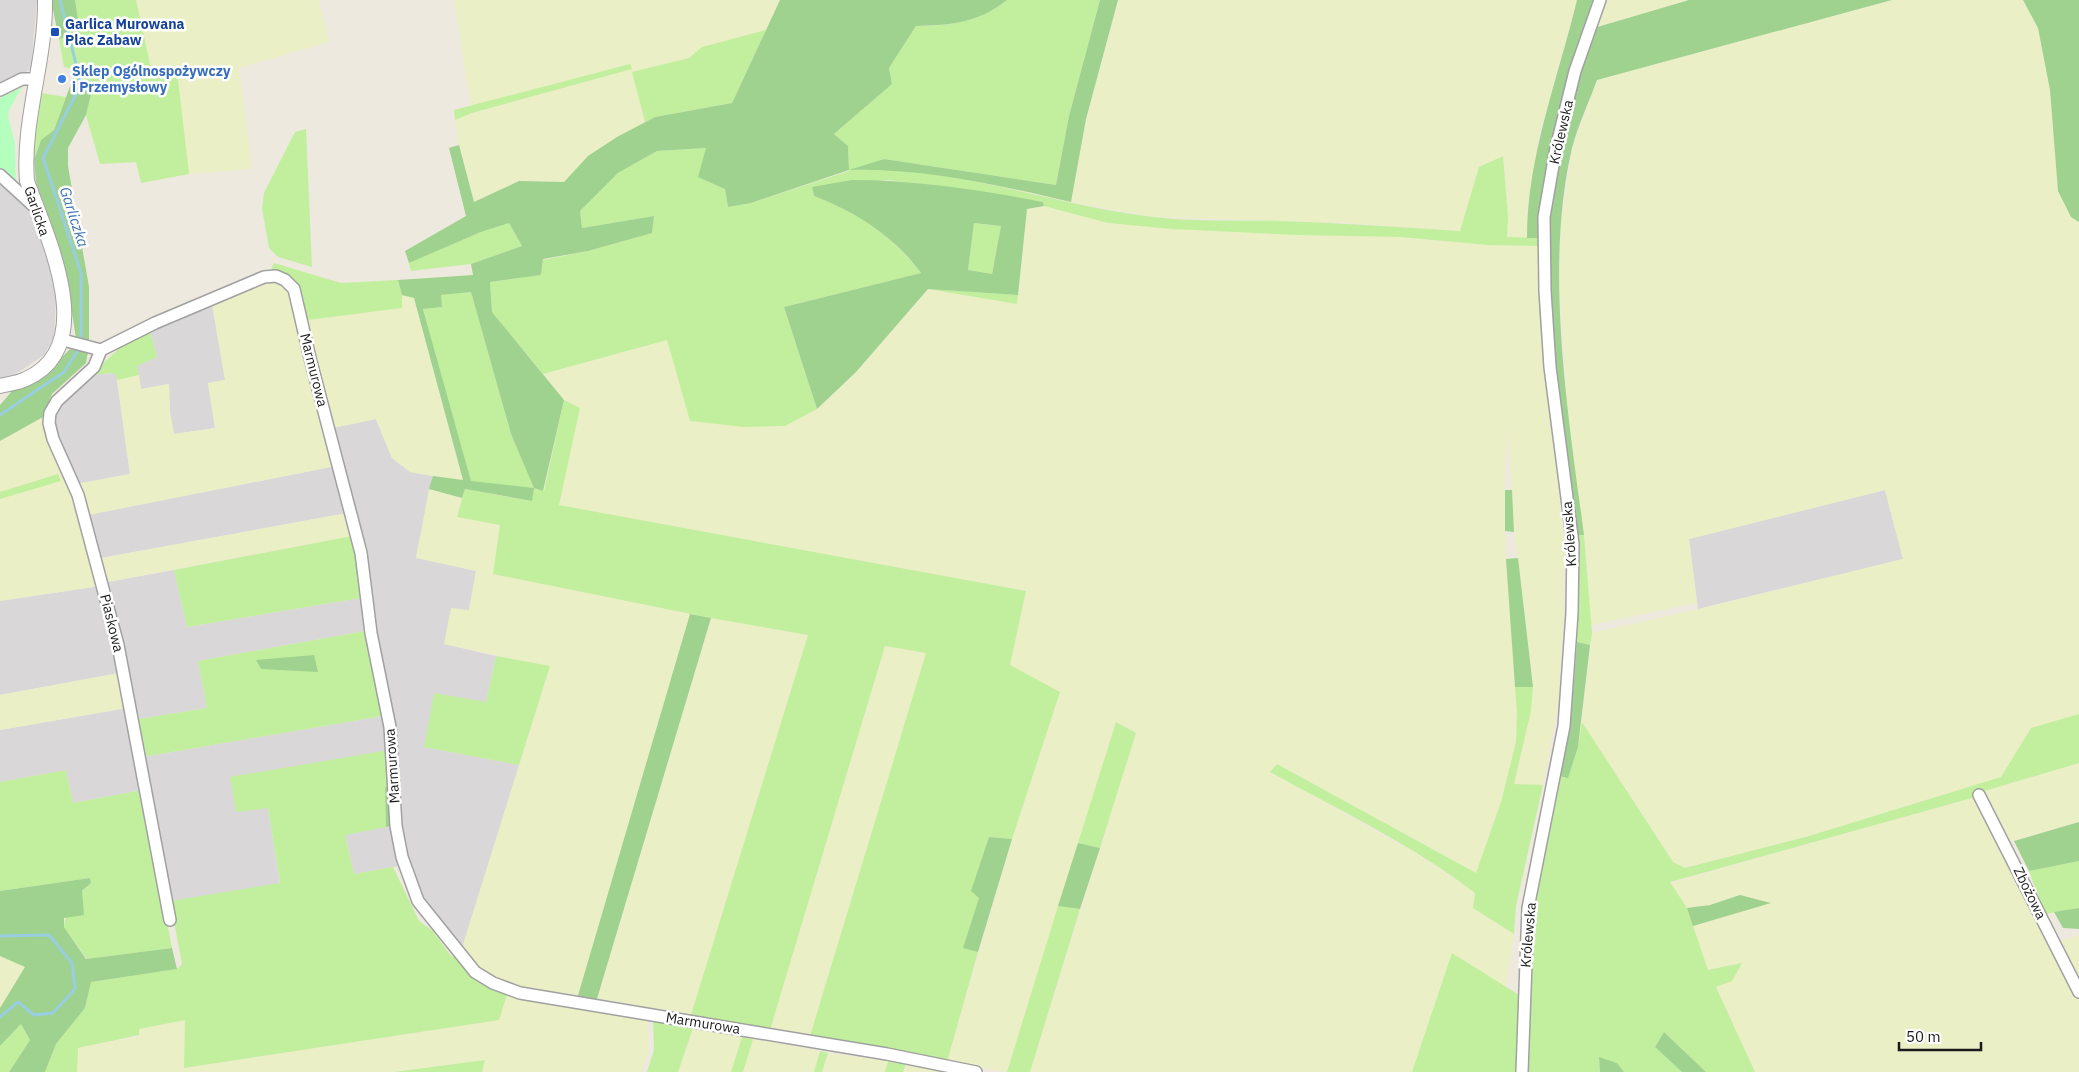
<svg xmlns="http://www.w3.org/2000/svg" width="2079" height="1072" font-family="'IBM Plex Sans',sans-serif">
  <rect width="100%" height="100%" fill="#eee9de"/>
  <path fill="#d9d7d7" d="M0 0H37L31 69 0 85Z
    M0 180 26 202 35 218 50 264 56 300 54 336 44 355 19 372 0 379Z
    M212 304 225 380 208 383 215 428 174 434 170 413 169 384 141 389 137 366 157 357 150 331Z
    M116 373 130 474 76 484 53 425 54 413 60 401 90 375Z
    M376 419 392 458 410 472 433 476 416 557 476 571 469 610 444 644 496 656 486 702 424 747 519 765 462 948 430 908 416 884 400 827 394 743 333 428Z
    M336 466 347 513 101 558 88 515Z
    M1885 490 1903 559 1698 609 1689 539Z
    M174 570 187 627 361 598 365 631 198 661 207 708 139 719 108 582Z
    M100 586 119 673 0 695V601Z
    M127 708 142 790 73 803 66 770 0 782V730Z
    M382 716 389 750 268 808 280 884 170 901 143 757Z
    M393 825 399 866 354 874 345 835Z"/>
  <path fill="#ebefc6" d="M136 0H319L329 42 239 68 252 169 189 174 177 71 152 73Z
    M454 0H780L766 30 703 47 689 58 632 72 645 122 588 156 564 182 519 181 474 202 459 145 455 120 472 113 631 69 630 64 471 106Z
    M1118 0H1577L1539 136 1527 213V238L1507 237 1508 217 1503 156 1479 168 1460 231 1349 223 1154 217 1071 202 1086 119Z
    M1603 0H1689L1594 28Z
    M1892 0H2023L2038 28 2050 90 2058 191 2071 217 2079 222V714L2031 728 2001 777 1809 836 1684 868 1673 862 1582 722 1592 633 1698 609 1903 559 1885 490 1689 539 1697 603 1591 625 1587 561 1568 416 1560 291 1561 225 1573 147 1597 80Z
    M1044 206 1108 223 1400 237 1488 245 1539 246 1546 370 1564 543 1563 621 1559 699 1543 785H1514L1531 711 1533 687 1514 532 1508 426 1505 474V531L1517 713 1516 742 1501 802 1476 873 1277 764 1270 772 1417 854 1457 880 1475 893 1474 908 1514 934 1506 987 1452 953 1412 1072H1030L1136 733 1116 722 1007 1072 947 1062 1012 839 1060 693 1010 665 1026 591 558 505 580 408 564 400 543 374 667 340 690 421 785 426 817 409 856 372 928 289 1017 304 1027 208Z
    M275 281 284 286 292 296 336 466 88 515 76 484 130 474 117 380 139 375 141 389 169 384 170 413 174 434 215 428 208 383 225 380 212 304Z
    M402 295 414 298 463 481 410 472 392 458 376 419 333 428 308 320 401 308Z
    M43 417 46 432 70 487 100 586 0 601V441Z
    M429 489 462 498 457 517 500 525 576 590 690 614 577 999 521 990 496 979 477 967 462 948 550 667 444 644 451 608 469 610 476 571 416 558Z
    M347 513 352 536 108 582 101 558Z
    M711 618 808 635 690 1018 596 1002Z
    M885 646 926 653 810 1036 770 1030Z
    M119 673 127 708 0 730V695Z
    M2079 763V822L2008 842 1978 793Z
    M1972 798 2020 874 2055 954 2079 998V1072H1755L1716 986 1741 963 1708 971 1693 926 1770 903 1740 895 1710 905 1687 908 1670 883Z
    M2079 935V984L2057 942Z
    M0 956 25 967 0 1008Z
    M507 995 647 1018 649 1050 642 1072H482L485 1060 394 1072H77V1048L139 1036 138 1029 185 1020 184 1068 499 1020Z
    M693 1028 742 1037 731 1072H678Z
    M753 1039 820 1051 814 1072H743Z
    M828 1053 888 1061 885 1072H822Z
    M906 1063 948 1072H903Z"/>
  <path fill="#c2ef9d" d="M75 0H136L152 73 177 71 189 174 141 183 136 162 100 164 86 115 94 82 73 78 72 69 64 67 59 39 79 33Z
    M1007 0H1100L1069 116 1056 185 884 159 851 170C954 165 1053 206 1154 217 1195 222 1237 220 1279 221 1339 223 1399 227 1460 231L1479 167 1503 156 1508 217 1507 237 1539 238V246L1488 245 1400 237 1297 235 1172 229 1108 223 1044 206 1043 202 888 180 812 187 814 196C859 213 891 235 921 273L784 307 817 409 785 426 744 427 690 421 667 340 543 374 492 312 490 282 541 275 543 260 588 251 652 233 654 216 582 228 580 211 618 173 657 151 707 148 725 189 728 207 751 203 849 171 848 146 834 134 892 84 889 68 916 26C951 26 979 22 1007 0Z
    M766 30 732 103 655 117 645 122 632 72 689 58 702 47Z
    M630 64 632 69 472 113 455 120 454 110Z
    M41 93 66 97 54 130 41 140 34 160V136Z
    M306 129 312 267 278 257 269 248 262 208 264 193 295 132Z
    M509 223 522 246 471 264 411 271 409 263 481 232Z
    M974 223 1001 226 992 274 968 270Z
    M274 263 341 283 398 280 402 295V308L308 320 301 293 269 274Z
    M928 289 1018 295 1017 304Z
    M471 292 511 434 535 488 544 491 564 400 580 408 559 505 1026 591 1010 665 1060 692 1012 839 989 837 979 898 964 948 978 952 947 1062 888 1048 810 1036 926 653 885 646 770 1030 690 1018 808 635 711 618 493 574 500 525 457 517 465 489 531 501 534 488 471 482 423 309 442 307 440 295Z
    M150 331 157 357 137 366 139 375 117 380 115 373 90 375 124 344Z
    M58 474 61 481 0 499V492Z
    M1574 535H1584L1592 633 1590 645 1577 642Z
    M352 536 361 598 187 627 174 570Z
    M365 631 382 716 143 757 139 719 207 708 198 661Z
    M496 656 550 666 519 765 424 747 434 693 486 702Z
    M1515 687H1533L1531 711 1514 784 1543 785 1516 906 1514 934 1473 908 1475 893C1413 845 1339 810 1270 772L1277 764 1476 873 1501 802 1516 742 1517 713Z
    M2079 714V763L1978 793 1972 798 1670 882 1687 908 1708 970 1742 963 1732 981 1716 987 1755 1072H1706L1664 1032 1655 1047 1682 1072H1624L1617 1063 1599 1058 1600 1072H1527C1532 1017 1527 962 1533 908 1539 864 1551 820 1559 776L1568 777 1578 747 1582 722 1673 862 1685 868 1809 836 2001 777 2031 728Z
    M1116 722 1136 733 1100 848 1078 843Z
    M389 750 390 783 385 789 386 827 345 835 354 874 393 867 419 921 432 930 451 956 458 957 489 986 507 995 499 1020 184 1068 185 1020 139 1029V1035L78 1048 77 1072H45L56 1044 85 1008 91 982 177 969 182 964 170 901 280 883 268 808 236 812 230 777Z
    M66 770 73 803 142 790 172 948 87 959 64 927C65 911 79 894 91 883L90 878 0 891V782Z
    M2079 861V908L2045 914 2029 871Z
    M1058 906 1080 909 1030 1072H1007Z
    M1452 953 1519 995 1518 1072H1412Z
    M653 1020 693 1028 678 1072H647L654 1050Z
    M21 1024 30 1040 9 1072H0V1046Z
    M742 1037 753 1039 743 1072H731Z
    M820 1051 828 1053 822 1072H814Z
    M485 1060 482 1072H394Z
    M888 1061 906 1063 903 1072H885Z"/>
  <path fill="#9fd28e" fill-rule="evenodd" d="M51 0H75L80 33 59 39Z
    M780 0H1007C978 23 952 25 916 26L889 68 892 84 834 134 848 146 849 170 751 203 728 207 725 189 698 177 706 148 657 151 618 173 580 211 582 228 654 216 652 233 588 251 543 259 541 275 490 282 492 312 564 400 543 491 534 488 532 501 465 489 462 498 429 489 433 476 463 480 414 298 402 295 398 280 473 275 471 264 522 246 509 223 481 232 409 263 405 251 466 216 449 148 459 145 474 202 519 181 564 182 588 156 617 137 655 117 732 103ZM471 292 511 434 534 488 471 481 423 309 442 307 441 295Z
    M1100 0H1118L1086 119 1071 202C1003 186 919 167 849 170L884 159 1056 185 1069 116Z
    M1577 0H1593L1577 50 1552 144 1539 238H1527C1527 156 1558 79 1577 0Z
    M1689 0H1892L1597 80C1589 102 1578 125 1572 148 1544 268 1568 414 1584 535H1574L1554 370 1547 218 1577 73 1594 28Z
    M2023 0H2079V222L2071 217 2058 191 2050 90 2038 28Z
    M73 78 94 82 86 115 68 148V166L89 287V340L76 339 66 273 60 249 36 182 34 160 41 140 54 130Z
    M852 180C915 180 981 190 1043 202L1044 206 1027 209 1018 295 928 289 856 372 817 409 784 307 921 273C894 236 856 212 814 196L812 187ZM974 223 1001 226 992 274 968 270Z
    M70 349 88 352 86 363 52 394 43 417 0 441V405L12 391 29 385 52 367Z
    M1505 490H1512L1514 532 1505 531Z
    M1518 558 1533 687H1515L1506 559Z
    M690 614 711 618 596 1002 577 999Z
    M1577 642 1590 645 1578 747 1568 778 1559 776 1572 705Z
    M314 655 318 672 261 669 256 660Z
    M390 783 393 825 386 827 385 788Z
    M2079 822V861L2029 871 2014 841Z
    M989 837 1012 839 978 952 963 948 979 898 971 891Z
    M1078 843 1100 848 1080 909 1058 906Z
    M90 878 91 883 82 891 84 915 64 918V927L86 959 172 948 177 969 91 982 85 1008 56 1044 45 1072H9L30 1040 21 1024 0 1046V1008L25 967 0 956V891Z
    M1740 895 1771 903 1693 926 1687 908 1710 905Z
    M2079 908V929L2063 928 2054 912Z
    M1664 1032 1706 1072H1682L1655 1047Z
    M1599 1057 1617 1063 1624 1072H1600Z"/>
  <path fill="#b4ffbd" d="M22 87 9 110 8 117 15 144 16 184 0 170V98Z"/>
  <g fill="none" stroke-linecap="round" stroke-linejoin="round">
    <path stroke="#99cee1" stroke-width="3" d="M60 0 81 84 43 158 81 273V341
      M0 415 64 372 80 347
      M0 936 49 935 72 963 75 989 53 1013 34 1015 18 1002 0 1017"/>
    <defs>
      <path id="minor" d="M0 90 22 79H36
        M0 175 37 209
        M63 340 101 350 155 323 264 277 276 276 285 280 294 289 310 358 361 553 371 633 390 727 396 826 402 857 418 901 475 972 493 983 520 993 887 1054 976 1072
        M101 350 94 367 57 401 50 413 49 423 53 439 78 495 118 645 170 920
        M1979 795 2079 992
        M1522 1072 1528 908 1564 726 1572 613 1573 544 1550 367 1545 291 1544 217 1556 148 1575 71 1600 0"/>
      <path id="tertiary" d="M0 386C8 384 18 383 26 379 101 346 46 235 27 181 22 120 46 61 45 0"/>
    </defs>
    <use href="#minor" stroke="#a1a1a1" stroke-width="14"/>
    <use href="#tertiary" stroke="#a1a1a1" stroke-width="16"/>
    <use href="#minor" stroke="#fff" stroke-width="11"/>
    <use href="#tertiary" stroke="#fff" stroke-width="14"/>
  </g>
  <rect fill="#1a4fb4" stroke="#fff" stroke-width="2" x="50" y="27" width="10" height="10" rx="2.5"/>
  <circle fill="#3f7fe0" stroke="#fff" stroke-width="2" cx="62" cy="79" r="5"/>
  <g text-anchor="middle" stroke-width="5" stroke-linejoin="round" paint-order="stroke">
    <g font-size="14" font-weight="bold" fill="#164399" stroke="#fff" text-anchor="start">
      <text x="65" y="29">Garlica Murowana<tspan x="65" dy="16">Plac Zabaw</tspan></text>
    </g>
    <g font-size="14" font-weight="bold" fill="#366cbe" stroke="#fff" text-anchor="start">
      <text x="72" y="76">Sklep Ogólnospożywczy<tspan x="72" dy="16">i Przemysłowy</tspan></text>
    </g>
    <g font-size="14" fill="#1a1a1a" stroke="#fff">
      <text transform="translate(1561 132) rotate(-77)" y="5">Królewska</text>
      <text transform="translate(37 211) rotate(71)" y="5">Garlicka</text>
      <text transform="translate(314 370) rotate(76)" y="5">Marmurowa</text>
      <text transform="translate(1569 534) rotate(-94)" y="5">Królewska</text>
      <text transform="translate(112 623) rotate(76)" y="5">Piaskowa</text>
      <text transform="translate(392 766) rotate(-94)" y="5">Marmurowa</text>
      <text transform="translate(2030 893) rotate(64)" y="5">Zbożowa</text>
      <text transform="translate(1528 935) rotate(-85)" y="5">Królewska</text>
      <text transform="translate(703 1023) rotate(9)" y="5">Marmurowa</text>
    </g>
    <g font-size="15" font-style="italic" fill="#3f74b2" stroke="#fff">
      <text transform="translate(74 217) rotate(72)" y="5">Garliczka</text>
    </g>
  </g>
  <path d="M1899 1042v8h82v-8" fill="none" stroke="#1a1a1a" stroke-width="2.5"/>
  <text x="1906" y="1042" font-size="15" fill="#1a1a1a" stroke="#ffffff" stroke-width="4" paint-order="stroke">50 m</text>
</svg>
